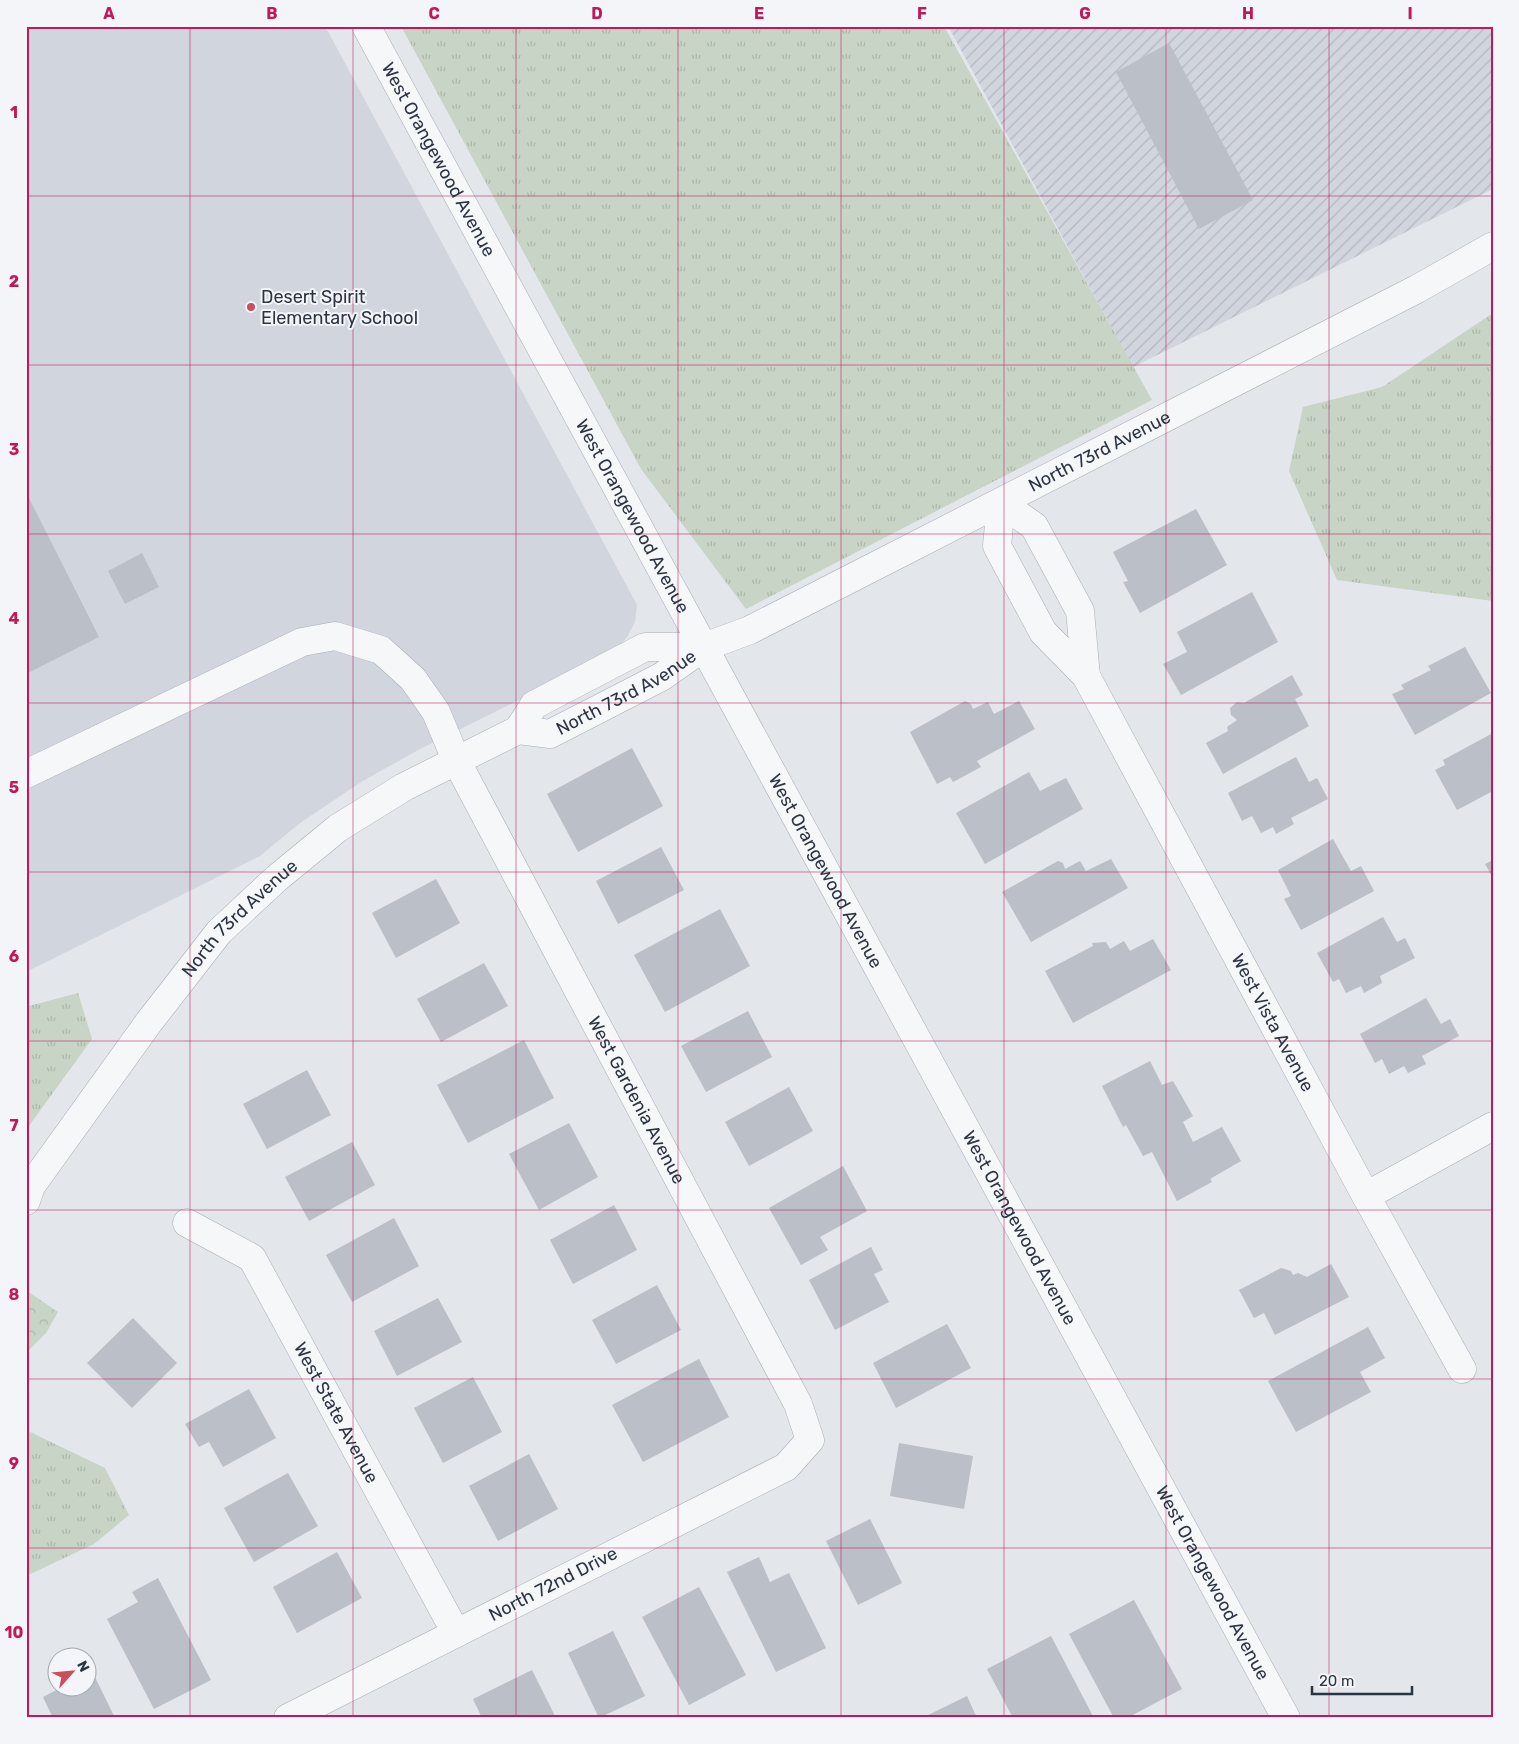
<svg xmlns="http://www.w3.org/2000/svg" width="1519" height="1744" font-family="Rubik,sans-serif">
  <defs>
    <pattern id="industrial-furrows" width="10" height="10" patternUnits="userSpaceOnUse" patternTransform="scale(1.25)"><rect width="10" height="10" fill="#d1d5dd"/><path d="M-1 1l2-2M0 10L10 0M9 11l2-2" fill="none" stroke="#b4b7bf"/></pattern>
    <pattern id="grass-tufts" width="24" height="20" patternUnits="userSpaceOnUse" patternTransform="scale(1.25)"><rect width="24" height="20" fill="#c8d4c5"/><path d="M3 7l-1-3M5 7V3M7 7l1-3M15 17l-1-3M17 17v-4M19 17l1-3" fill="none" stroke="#acb7aa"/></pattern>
    <pattern id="forest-crowns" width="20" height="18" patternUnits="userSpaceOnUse" patternTransform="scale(1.25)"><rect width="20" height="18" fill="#c8d4c5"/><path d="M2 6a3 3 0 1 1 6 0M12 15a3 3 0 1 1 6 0" fill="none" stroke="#acb7aa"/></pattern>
  </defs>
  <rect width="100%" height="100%" fill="#e3e6eb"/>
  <path fill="#d1d5dd" d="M26 26H325L637 605 635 622 627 637 616 650 606 657 420 749 361 782 300 823 260 856 26 972Z"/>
  <path fill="url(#industrial-furrows)" d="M948 26H1493V189L1133 367Z"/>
  <path fill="url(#grass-tufts)" d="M401 26H944L1152 400 746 609 641 469Z
    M1493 313V601L1337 580 1289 471 1303 407 1382 387Z
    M78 993 92 1039 26 1130V1009L29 1006Z
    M26 1430 105 1468 129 1515 94 1544 26 1576Z"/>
  <path fill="url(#forest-crowns)" d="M30 1293 58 1312 46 1333 26 1353V1294Z"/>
  <path fill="#babfc8" d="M1169 43 1253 200 1199 229 1116 72Z
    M26 492 99 637 26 674Z
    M1196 509 1227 565 1140 613 1123 582 1128 581 1113 552Z
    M142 553 159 587 125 604 108 571Z
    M1252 592 1278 642 1181 695 1163 664 1187 652 1177 632Z
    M1465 647 1491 693 1415 735 1392 694 1404 689 1401 685 1431 670 1428 666Z
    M1292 675 1303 695 1295 699 1309 726 1223 774 1206 743 1228 731 1227 727 1237 720 1231 715 1230 708 1237 702 1244 703Z
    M965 701 971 704 973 709 988 702 994 714 1019 701 1035 729 977 761 981 767 953 782 950 777 937 784 910 732Z
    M1493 733V791L1457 810 1435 770 1445 765 1443 760Z
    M632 748 663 806 578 852 547 794Z
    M1296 757 1309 782 1317 778 1328 799 1291 818 1294 824 1276 834 1273 827 1261 833 1252 816 1242 821 1228 793Z
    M1029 772 1040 791 1066 778 1083 809 985 864 956 813Z
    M1333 839 1351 871 1361 866 1374 891 1301 930 1284 899 1291 896 1278 870Z
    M661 847 684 890 618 924 596 881Z
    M1111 859 1128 888 1031 942 1002 892 1058 861 1063 863 1065 869 1080 861 1086 871Z
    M1493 860V878L1485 864Z
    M436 879 460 923 396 958 372 913Z
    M720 909 750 966 665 1012 634 955Z
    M1383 917 1397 942 1405 938 1415 958 1380 976 1382 983 1364 993 1361 986 1346 993 1339 979 1333 982 1317 953Z
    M1153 939 1171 970 1073 1023 1045 971 1093 946 1092 943 1106 942 1110 949 1124 941 1130 951Z
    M484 963 508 1006 441 1042 417 999Z
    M1426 998 1441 1024 1450 1019 1459 1036 1422 1056 1426 1064 1408 1073 1404 1066 1389 1074 1382 1059 1375 1063 1360 1034Z
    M748 1011 772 1057 706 1092 681 1046Z
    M524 1040 554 1098 468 1143 437 1085Z
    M1150 1061 1162 1085 1173 1081 1193 1116 1183 1122 1193 1142 1222 1127 1241 1161 1210 1179 1212 1182 1177 1201 1152 1152 1143 1156 1126 1125 1123 1127 1102 1086Z
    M307 1070 331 1115 267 1149 243 1104Z
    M789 1087 813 1131 749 1166 725 1122Z
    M569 1123 598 1177 539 1210 509 1154Z
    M352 1142 375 1185 309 1221 285 1177Z
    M843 1166 867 1211 820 1237 828 1250 801 1265 769 1208Z
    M614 1205 637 1250 573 1284 550 1240Z
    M394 1218 419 1266 352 1302 326 1255Z
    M871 1247 883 1270 874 1274 889 1302 835 1330 809 1280Z
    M1331 1264 1349 1297 1275 1335 1264 1313 1254 1318 1239 1290 1281 1268 1291 1271 1293 1275 1298 1273 1307 1277Z
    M657 1285 681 1330 616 1364 592 1320Z
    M438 1298 462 1342 397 1376 374 1331Z
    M133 1318 177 1363 132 1408 87 1363Z
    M947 1324 971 1368 896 1408 873 1363Z
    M1368 1327 1385 1358 1360 1372 1371 1392 1296 1432 1268 1381Z
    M699 1359 729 1417 643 1462 612 1405Z
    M473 1377 502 1432 443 1463 414 1408Z
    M249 1389 276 1438 223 1467 209 1442 199 1447 185 1424Z
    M899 1443 973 1456 964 1509 890 1496Z
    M529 1454 558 1509 498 1541 469 1486Z
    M288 1473 318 1526 254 1562 224 1508Z
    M870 1519 902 1583 858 1605 826 1541Z
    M337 1552 362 1598 297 1633 273 1587Z
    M759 1557 770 1582 789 1573 826 1648 776 1672 727 1572Z
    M158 1578 211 1680 154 1709 107 1619 138 1602 132 1592Z
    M699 1587 746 1675 689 1705 642 1617Z
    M1134 1600 1182 1689 1127 1718H1114L1069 1634Z
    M613 1631 645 1696 599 1718 568 1653Z
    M1051 1636 1094 1718H1013L987 1669Z
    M532 1670 556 1718H482L473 1699Z
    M93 1673 115 1718H53L43 1697 64 1686H88V1675Z
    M967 1696 977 1718H922Z"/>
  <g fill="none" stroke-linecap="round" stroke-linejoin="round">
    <defs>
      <g id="minor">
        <path id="s1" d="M366 26 1286 1718"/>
        <path id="s2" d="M1001 503 997 546 1043 632 1086 676 1366 1196 1462 1369"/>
        <path d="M1001 503 1034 526 1080 611 1086 676"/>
        <path id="s3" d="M518 730 550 734 661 677 704 647 750 630 1417 289 1493 246"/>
        <path id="s4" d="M26 774 302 642 335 636 381 650 413 679 436 712 457 762 798 1404 810 1440 786 1467 288 1718"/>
        <path d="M1366 1196 1493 1126"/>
        <path id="s5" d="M26 1201 31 1186 149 1022 219 932 277 878 338 828 404 787 518 730 534 705 645 647H704"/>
        <path id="s6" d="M187 1223 252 1258 456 1633"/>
      </g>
    </defs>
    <use href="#minor" stroke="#a8adb5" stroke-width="29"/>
    <use href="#minor" stroke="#f6f7f9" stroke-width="28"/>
  </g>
  <path fill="none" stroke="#c2185b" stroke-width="1" stroke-opacity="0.55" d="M190 26V1718M353 26V1718M516 26V1718M678 26V1718M841 26V1718M1004 26V1718M1166 26V1718M1329 26V1718M26 196H1493M26 365H1493M26 534H1493M26 703H1493M26 872H1493M26 1041H1493M26 1210H1493M26 1379H1493M26 1548H1493"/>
  <circle fill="#ca4e60" stroke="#f3f5f8" stroke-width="2" cx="251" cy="307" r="5"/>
  <g text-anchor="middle" stroke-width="4" stroke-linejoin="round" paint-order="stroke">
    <g font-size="18" fill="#2b3443" stroke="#f3f5f8">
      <text dy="6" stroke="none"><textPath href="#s1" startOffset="152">West Orangewood Avenue</textPath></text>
      <text dy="6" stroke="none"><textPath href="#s3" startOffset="651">North 73rd Avenue</textPath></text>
      <text dy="6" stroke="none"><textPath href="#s1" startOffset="558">West Orangewood Avenue</textPath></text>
      <text dy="6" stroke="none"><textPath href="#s3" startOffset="119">North 73rd Avenue</textPath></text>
      <text dy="6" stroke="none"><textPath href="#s1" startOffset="962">West Orangewood Avenue</textPath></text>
      <text dy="6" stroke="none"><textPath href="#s5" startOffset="356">North 73rd Avenue</textPath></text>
      <text dy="6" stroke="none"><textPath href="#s2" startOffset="596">West Vista Avenue</textPath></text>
      <text dy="6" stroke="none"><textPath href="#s4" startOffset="908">West Gardenia Avenue</textPath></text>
      <text dy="6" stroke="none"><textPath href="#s1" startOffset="1368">West Orangewood Avenue</textPath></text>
      <text dy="6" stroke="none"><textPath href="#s6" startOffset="250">West State Avenue</textPath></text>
      <text transform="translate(553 1584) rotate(-27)" y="6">North 72nd Drive</text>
      <text dy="6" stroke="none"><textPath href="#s1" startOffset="1772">West Orangewood Avenue</textPath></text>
    </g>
    <g font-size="18" fill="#2b3443" stroke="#f3f5f8" text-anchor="start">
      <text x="261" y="303">Desert Spirit<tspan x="261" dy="21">Elementary School</tspan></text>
    </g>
  </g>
  <rect width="1519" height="1744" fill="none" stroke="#f3f5f8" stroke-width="55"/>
  <g transform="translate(72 1672) rotate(63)"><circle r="24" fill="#f3f5f8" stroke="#a3a8b0"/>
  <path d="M0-4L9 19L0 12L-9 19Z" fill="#ca4e60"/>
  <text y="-8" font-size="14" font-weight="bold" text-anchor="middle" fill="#2b3443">N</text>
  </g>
  <path d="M1312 1686v8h100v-8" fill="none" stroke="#2b3443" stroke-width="2.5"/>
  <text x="1319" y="1686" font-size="15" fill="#2b3443" stroke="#f3f5f8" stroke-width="4" paint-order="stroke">20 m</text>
  <rect x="28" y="28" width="1464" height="1688" fill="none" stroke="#c2185b" stroke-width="2"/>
  <g font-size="16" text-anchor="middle" font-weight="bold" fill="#c2185b">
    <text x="109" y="19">A</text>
    <text x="272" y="19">B</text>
    <text x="434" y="19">C</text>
    <text x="597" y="19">D</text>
    <text x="759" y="19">E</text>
    <text x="922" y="19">F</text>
    <text x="1085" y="19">G</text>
    <text x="1248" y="19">H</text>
    <text x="1410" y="19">I</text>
    <text x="14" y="118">1</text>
    <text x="14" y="287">2</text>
    <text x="14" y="455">3</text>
    <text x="14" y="624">4</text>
    <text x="14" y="793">5</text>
    <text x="14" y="962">6</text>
    <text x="14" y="1131">7</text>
    <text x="14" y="1300">8</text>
    <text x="14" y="1469">9</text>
    <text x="14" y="1638">10</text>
  </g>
</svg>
